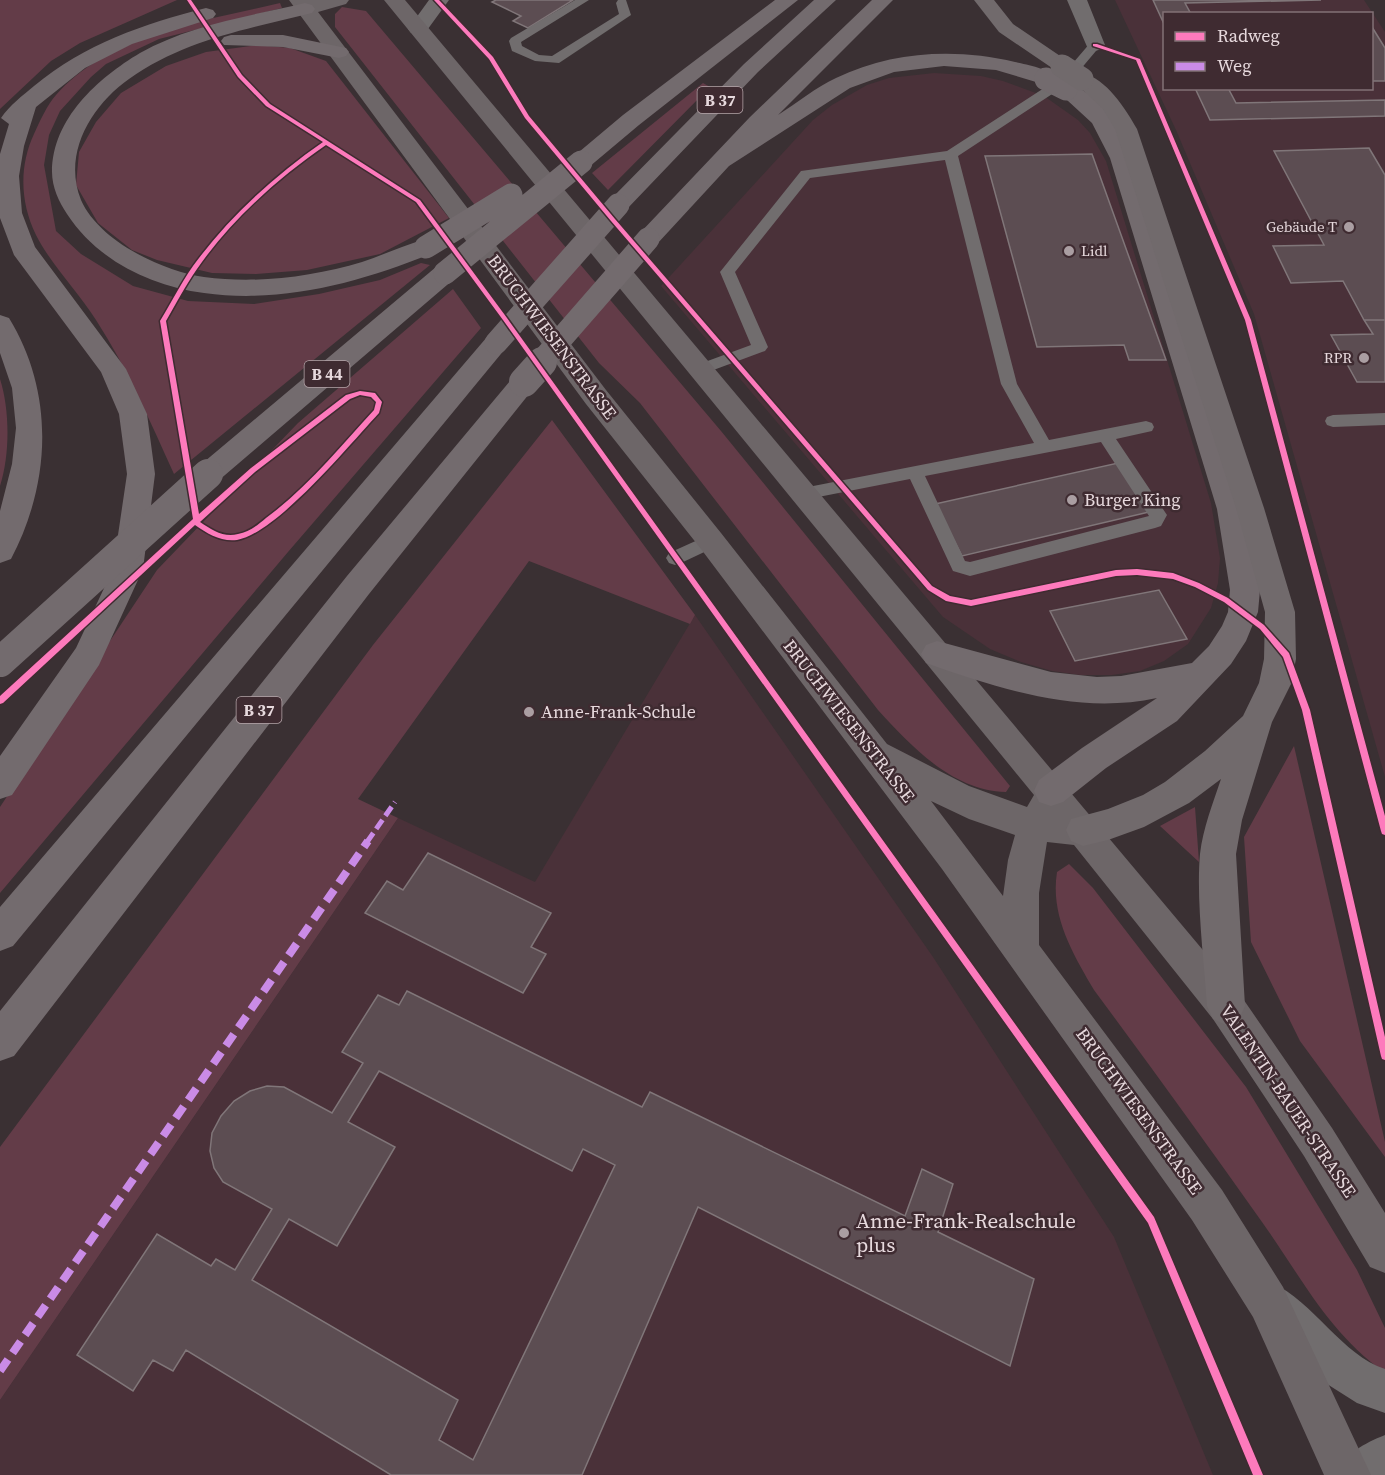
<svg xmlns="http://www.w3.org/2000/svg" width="1385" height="1475" font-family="'Source Serif 4',serif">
  <rect width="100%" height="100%" fill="#3a3033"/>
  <path fill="#4a3139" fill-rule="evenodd" d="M1115 0H1364L1385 32V777L1254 314 1176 130ZM1164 14H1372V88H1164Z
    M934 73 981 76 1003 81 1044 96 1078 120 1090 133 1106 161 1211 503 1220 558 1218 583 1211 608 1188 644 1164 661 1140 671 1112 675H1080L1052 671 1021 662 990 649 943 617 661 286 813 120 832 105 867 85 889 78Z
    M695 615 933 957 1114 1237 1213 1475H0V1400L398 818 535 882Z"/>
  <path fill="#633c48" d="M0 0H177L80 43 51 61 0 109Z
    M280 3 282 8 159 39 106 64 91 77 60 111 49 135 44 165 56 231 81 254 133 286 188 301 254 304 319 294 380 280 421 263 430 265 174 474C150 421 127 368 96 320 78 292 50 263 36 235 20 202 19 166 34 134 40 121 47 105 56 95 111 33 204 21 280 3Z
    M342 7 366 11 721 431 1010 786 1006 792C953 791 912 747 878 710L640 403 599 363 335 27V14Z
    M257 45 290 48 326 61 449 218 380 254 307 270 256 274 212 273 157 260 132 250 98 223 76 185 79 152 96 122 121 93 166 66 206 52Z
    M703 83 710 87 608 190 592 173Z
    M453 289 481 328 288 552 0 893V807L157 570 298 423Z
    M0 379C10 410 10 455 0 486Z
    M552 420 695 615 690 624 529 561 358 799 398 818 0 1400V1147L373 645Z
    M1294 746 1385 1142V1157L1300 1041 1251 942 1244 837Z
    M1195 807 1199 862 1160 826Z
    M1069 864 1093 888 1246 1087 1357 1270 1385 1328V1373C1327 1331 1302 1278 1262 1222 1207 1144 1151 1067 1094 990 1073 954 1050 916 1057 872Z"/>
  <path fill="#5c4d52" stroke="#807679" stroke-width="1.5" fill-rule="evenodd" d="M496 0H573L528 28 513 21 521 16 492 2Z
    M1153 0H1321L1185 3 1191 14H1164V24Z
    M1372 27 1385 48V81H1372Z
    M1195 88H1228L1236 103 1385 100V116L1210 120Z
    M1369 148 1385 175V320H1364L1343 281 1291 283 1273 246 1324 245 1274 151Z
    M1092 154 1166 360H1129L1124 345 1037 347 985 156Z
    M1364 320H1385V382H1357L1331 335 1373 334Z
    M1118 463 1149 512 962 556 935 504Z
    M1159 590 1187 639 1075 661 1050 611Z
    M428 853 551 913 531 947 546 954 523 993 365 913 387 881 403 890Z
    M407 991 642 1107 650 1092 905 1216 922 1169 953 1184 938 1232 1034 1279 1010 1366 698 1207 582 1475H391L186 1350 173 1371 153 1360 133 1391 77 1355 157 1234 211 1266 216 1259 235 1270 272 1209 223 1182 214 1168 210 1151 212 1133 221 1116 234 1101 250 1091 267 1086 284 1087 332 1113 363 1063 342 1052 378 995 399 1005ZM379 1071 572 1171 583 1149 615 1165 473 1460 439 1440 458 1400 252 1280 289 1219 337 1246 395 1147 348 1122Z"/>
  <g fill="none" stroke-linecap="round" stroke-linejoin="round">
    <path fill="#716d6e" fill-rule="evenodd" d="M575 0H589L521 42 522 46 539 55 552 56 619 14 616 3 618 0H626L631 15 559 63 535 61 512 51 509 41 511 38Z
      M1095 41 1101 45 1069 83 958 156 1017 384 1049 440 1146 421 1152 423 1154 427 1152 431 1116 439 1167 515 1161 526 1155 528 970 576 953 571 910 479 803 500 797 499 795 494 797 489 803 488 1034 443 1001 384 945 160 810 178 735 272 768 347 765 351 700 375 694 374 692 370 694 366 751 345 720 272 801 171 947 151 1061 77 1091 42ZM1101 442 1149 516 970 562 965 561 925 476Z
      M1385 413V425L1333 427 1327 425 1325 421 1327 417 1333 415Z
      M711 534 717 536 720 541 717 546 681 563 675 565 669 563 666 558 669 553Z"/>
    <path fill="#716d6e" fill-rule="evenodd" d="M429 0H449L425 33H411L408 29Z
      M1067 0H1087L1105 45 1102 49 1095 51 1088 49Z
      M1272 1283C1313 1301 1343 1356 1385 1369V1413L1357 1403 1327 1384 1257 1320 1250 1305 1257 1290Z
      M1385 1435V1475H1338C1347 1452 1363 1444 1385 1435Z"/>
    <path fill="#6d6668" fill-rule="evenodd" d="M289 0H349L346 4 318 12 606 390 721 533 887 744 969 786 1027 807 1034 795 384 0H405L1239 993 1332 1128 1385 1213V1273L1370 1267 1304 1156 1213 1019 1074 845 1047 842 1039 893V945L1222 1190 1283 1287 1371 1475H1324L1253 1317 1192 1220 942 869 701 549 586 404ZM931 801 969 819 1015 835 1008 860 1003 896Z"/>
    <path fill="#736b6e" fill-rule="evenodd" d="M775 0H798L639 125 589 167 581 169 573 167 570 162 573 157 623 115Z
      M814 0H836L758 72 626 210 618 212 610 210 606 205 610 200 744 64Z
      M872 0H893L778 115C797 103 816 87 836 78 892 51 956 48 1015 62 1027 65 1049 68 1057 79L1054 84 1046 85 996 70 944 66 894 72 850 88 729 166 657 244 648 247 639 244 636 239 639 234 750 117Z
      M305 3 312 5 315 9 312 13C248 29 184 40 129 79 92 105 62 153 81 200 99 241 162 271 204 277 256 284 312 277 362 262 383 255 404 245 426 239L435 242 438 247 435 252C362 282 283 304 204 293 150 286 97 260 67 214 59 202 52 187 52 172 52 119 98 78 140 53 189 25 250 16 305 3Z
      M206 8 213 10 216 14 213 18 132 44 85 68 36 107 24 146 19 176 22 213 35 247 126 369 147 414 155 474 143 569 99 665 12 795 0 799V756L76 648 113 569 127 474 119 414 101 372 14 255 0 218V154L9 124 1 118C10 105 22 96 34 86 85 44 143 24 206 8Z
      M231 35H283L346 48 349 52 346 56 339 58 283 47 224 45 221 41 224 37Z
      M1066 83C1099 91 1120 129 1132 158L1245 509 1260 590 1258 612 1246 641 1231 664 1177 721 1106 768 1063 802 1051 806 1039 802 1034 791 1039 780 1082 748 1157 698C1078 715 1000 689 926 663L921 654 926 645 937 641 1051 672 1097 677 1121 676 1192 663 1209 646 1222 626 1228 612 1230 590 1217 509 1110 158 1092 123 1055 89 1058 84Z
      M445 265 454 267 457 273 454 279 218 481 208 485 198 481 194 474 198 467 436 267Z
      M0 315 9 318C55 393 51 483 11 559L0 563V511L12 464 16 428 12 388 0 353Z
      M496 334 505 337 509 343 505 349 13 946 0 951V907L487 337Z
      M524 373 533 375 537 382 533 389 369 594 14 1056 0 1061V1011L347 576 515 375Z"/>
    <path fill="#716a6c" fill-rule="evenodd" d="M974 0H994L1013 24 1069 62 1073 66 1069 70 1062 72 1055 70 999 32Z
      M1082 73C1107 79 1125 108 1137 129L1264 508 1295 612 1296 659 1291 684 1272 722 1242 820 1236 854 1245 1006 1239 1019 1226 1025 1213 1019 1207 1006C1204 960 1196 899 1200 854 1203 828 1213 803 1221 779L1189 803 1144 827 1108 840 1083 846 1071 841 1066 830 1071 819 1108 809 1143 795 1165 782 1205 751 1243 716 1259 683 1264 659 1265 612 1236 508 1115 129 1103 109 1071 79 1074 74Z"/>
    <path stroke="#736b6e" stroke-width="23" d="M1046 79 1066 89
      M426 247 511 195
      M445 273 581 162
      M496 343 618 205
      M540 363 648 239"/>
    <path stroke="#736b6e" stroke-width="30" d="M524 382 542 362
      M0 662 208 474"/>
    <path stroke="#716a6c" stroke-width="23" d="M1062 66 1082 79"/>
    <path stroke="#ca8be6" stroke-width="5" stroke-dasharray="11 5" stroke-linecap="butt" d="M367 842 395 802"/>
    <path stroke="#ca8be6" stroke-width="8" stroke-dasharray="14 8" stroke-linecap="butt" d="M0 1371 368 841"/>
    <defs>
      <path id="cycleway" d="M187 0H191L242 75 270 104 420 200 507 318 1154 1217 1263 1475H1253L1148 1223 503 320 416 202 326 145C278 178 230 221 197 269 185 286 176 304 166 321L199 514 251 468 346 395 360 391 375 393 382 402 379 413C350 444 277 533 237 540 221 542 208 534 195 525L3 703 0 704V696L193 519 160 321C171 303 181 283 193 266 228 218 274 176 323 142L266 106 238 77ZM360 395 371 397 376 402 374 410C340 447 307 488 266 518 258 525 249 532 238 534 224 538 212 530 200 522L255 472 350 399Z
        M434 0H439L493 57 529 116 615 219 932 586 950 596 971 600 1116 570 1137 569 1173 573 1199 583 1228 598 1264 625 1289 653 1310 710 1385 1037V1060L1382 1059 1381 1056 1302 710 1283 657 1260 629 1224 602 1195 587 1173 579 1137 575 1116 576 971 606 946 601 928 590 611 221 525 118 489 59Z
        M1093 44H1097L1140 59 1251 320 1385 816V835L1382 834 1381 831 1245 320 1136 60 1093 46Z"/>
    </defs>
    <use href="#cycleway" stroke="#3f2b31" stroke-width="3"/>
    <use href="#cycleway" fill="#fd7abc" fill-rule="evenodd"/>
  </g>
  <g fill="#aa9ea2" stroke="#3f2b31" stroke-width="2">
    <circle cx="1349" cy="227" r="6"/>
    <circle cx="1069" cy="251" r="6"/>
    <circle cx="1364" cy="358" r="6"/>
    <circle cx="1072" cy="500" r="6"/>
    <circle cx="529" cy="712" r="6"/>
    <circle cx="844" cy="1233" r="6"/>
  </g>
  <g text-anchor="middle" stroke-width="5" stroke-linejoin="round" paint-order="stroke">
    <g font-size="15" fill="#e7d9dd" stroke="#3f2b31" text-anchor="end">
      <text x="1337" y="232">Gebäude T</text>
      <text x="1081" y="256" text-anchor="start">Lidl</text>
      <text x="1352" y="363">RPR</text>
    </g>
    <g fill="#3f2b31" stroke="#b5a5a9" stroke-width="1.5">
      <rect x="697.5" y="87" width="45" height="26" rx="4.5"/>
      <rect x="304.5" y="361" width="45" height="26" rx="4.5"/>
      <rect x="236.5" y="697" width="45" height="26" rx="4.5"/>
    </g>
    <g font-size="16" font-weight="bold" fill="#e7d9dd">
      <text x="720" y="106">B 37</text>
      <text x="327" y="380">B 44</text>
      <text x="259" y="716">B 37</text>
    </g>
    <g font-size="18" fill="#e7d9dd" stroke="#3f2b31">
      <text transform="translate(552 337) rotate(53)" y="6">BRUCHWIESENSTRASSE</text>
      <text transform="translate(849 721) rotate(52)" y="6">BRUCHWIESENSTRASSE</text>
      <text transform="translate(1288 1101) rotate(56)" y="6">VALENTIN-BAUER-STRASSE</text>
      <text transform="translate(1139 1111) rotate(54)" y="6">BRUCHWIESENSTRASSE</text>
    </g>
    <g font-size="18" fill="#e7d9dd" stroke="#3f2b31" text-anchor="start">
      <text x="1084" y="506">Burger King</text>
      <text x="541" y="718">Anne-Frank-Schule</text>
    </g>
    <g font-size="21" fill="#e7d9dd" stroke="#3f2b31" text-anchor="start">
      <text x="856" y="1228">Anne-Frank-Realschule<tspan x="856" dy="24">plus</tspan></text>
    </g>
  </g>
  <rect x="1163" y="12" width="210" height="78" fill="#3f2b31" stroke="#827176" stroke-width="1.5"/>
  <rect x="1175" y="32" width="30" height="9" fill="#fd7abc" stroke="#827176" stroke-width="1.5"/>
  <text x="1217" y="42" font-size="18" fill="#e7d9dd">Radweg</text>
  <rect x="1175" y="62" width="30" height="9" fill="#ca8be6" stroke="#827176" stroke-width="1.5"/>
  <text x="1217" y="72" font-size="18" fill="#e7d9dd">Weg</text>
</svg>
